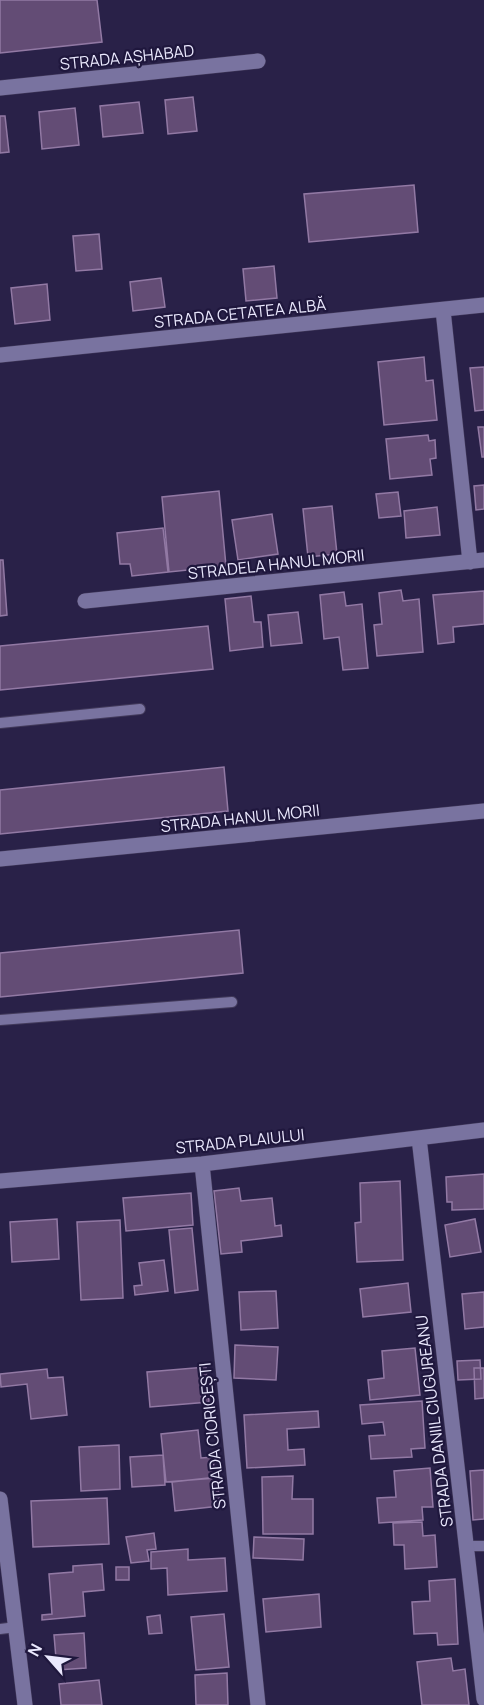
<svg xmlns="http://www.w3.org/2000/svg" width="484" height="1705" font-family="Manrope,sans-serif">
  <rect width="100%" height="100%" fill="#292148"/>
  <path fill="#634c75" stroke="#9279a4" stroke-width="1.5" d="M0 0H97L102 42 0 53Z
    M193 97 197 131 168 134 165 100Z
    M139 102 143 133 103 137 100 106Z
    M75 108 79 145 42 149 39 112Z
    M0 116H5L9 152 0 153Z
    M414 185 418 232 309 242 304 194Z
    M99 234 102 269 76 271 73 236Z
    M274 266 277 298 246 301 243 269Z
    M161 278 165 307 133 311 130 282Z
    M47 284 50 320 15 324 11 288Z
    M424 357 426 381 433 380 437 420 384 425 378 362Z
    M484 367V410L475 411 470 368Z
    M478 427H484V457H482Z
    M428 435 429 441 435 440 436 458 430 459 432 475 390 479 386 439Z
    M484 485V509L476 510 474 486Z
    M219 491 226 566 169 572 162 497Z
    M398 492 401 516 379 518 376 494Z
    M332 506 337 554 308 557 303 509Z
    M437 507 440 535 406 538 404 511Z
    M272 514 278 554 238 560 232 520Z
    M163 528 168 572 132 576 130 564H120L117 533Z
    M0 560H3L7 615 0 616Z
    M401 590 403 601 419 599 423 652 377 656 374 625 382 624 379 593Z
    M484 591V624L453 627 454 642 438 644 433 595Z
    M344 592 346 606 362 604 368 668 343 670 339 637 324 639 320 595Z
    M251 596 254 622H261L263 647 230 651 225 599Z
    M298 612 302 643 271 646 268 615Z
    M208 626 213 669 0 690V646Z
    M224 767 228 811 0 834V790Z
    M239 930 243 973 0 997V953Z
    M484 1174V1209L452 1210V1202H447L446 1177Z
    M400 1181 403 1260 357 1262 355 1223 361 1222 360 1183Z
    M239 1188 241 1201 272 1198 275 1226 281 1225 282 1236 241 1241 242 1252 221 1254 214 1191Z
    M191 1193 193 1225 126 1231 123 1198Z
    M57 1219 59 1259 12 1262 10 1222Z
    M475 1219 481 1252 450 1257 445 1225Z
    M120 1220 123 1298 81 1300 77 1222Z
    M192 1228 198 1290 175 1293 169 1230Z
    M164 1260 168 1291 135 1295 134 1286 142 1285 139 1263Z
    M408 1283 411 1312 363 1317 360 1289Z
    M276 1291 278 1328 241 1330 239 1292Z
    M484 1292V1327L465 1329 462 1294Z
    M235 1345 278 1347 276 1380 234 1378Z
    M415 1348 420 1395 370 1400 368 1380 384 1378 382 1351Z
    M480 1360 481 1379 458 1380 457 1361Z
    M206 1367 209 1402 150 1407 147 1372Z
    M474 1368H484V1398L475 1399Z
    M47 1369 48 1378 63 1377 67 1415 31 1419 27 1384 1 1387 0 1374Z
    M422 1401 425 1448 411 1449 412 1457 371 1459 369 1436 385 1435 383 1422 362 1424 360 1405Z
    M318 1411 319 1427 287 1429 288 1450 304 1449 305 1465 247 1468 244 1415Z
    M198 1430 201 1458 213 1457 215 1478 166 1482 161 1434Z
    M119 1445 120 1489 81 1491 79 1447Z
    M163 1455 165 1485 132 1487 130 1457Z
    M430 1468 433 1507H422L423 1520 379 1523 377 1498 396 1497 394 1471Z
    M484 1470V1519L473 1520 470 1471Z
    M293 1476 292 1499H313V1534H263L262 1477Z
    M217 1477 220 1506 175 1511 172 1482Z
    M107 1498 109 1544 33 1547 31 1501Z
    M422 1522 423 1536 435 1535 437 1567 405 1569 404 1545H394L393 1523Z
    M154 1533 156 1549 147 1550 149 1561 131 1563 126 1537Z
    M254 1537 304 1539 303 1560 253 1558Z
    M188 1549V1560L225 1558 227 1591 168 1595 167 1568 151 1569V1552Z
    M102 1564 104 1590 83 1592 85 1616 42 1620V1615L52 1614 49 1574 73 1572V1566Z
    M116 1567H129V1580H116Z
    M455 1579 458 1644 438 1645 437 1633 414 1634 412 1602 430 1601 429 1581Z
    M319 1594 321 1627 266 1632 263 1599Z
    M224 1614 229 1667 196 1670 191 1617Z
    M160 1615 162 1633 149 1634 147 1617Z
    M84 1633 86 1668 57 1670 54 1635Z
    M451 1658 453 1671 465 1669 469 1705H422L417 1662Z
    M227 1673 228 1705H196L195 1675Z
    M99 1680 102 1705H61L59 1684Z"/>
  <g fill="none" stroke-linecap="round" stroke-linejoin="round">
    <defs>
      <path id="service" d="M0 723 140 709
        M0 1020 232 1002
        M466 1546H484
        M0 1629 16 1627"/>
      <path id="minor" d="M0 88 258 61
        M443 310 470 562
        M0 355 484 305
        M85 601 484 560
        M0 859 484 811
        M419 1138 484 1699
        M202 1164 258 1705
        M0 1181 202 1164 484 1130
        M0 1499 25 1705"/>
    </defs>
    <use href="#service" stroke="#423a5b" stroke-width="12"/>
    <use href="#minor" stroke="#423a5b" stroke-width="16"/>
    <use href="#service" stroke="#7973a0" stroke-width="10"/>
    <use href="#minor" stroke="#7973a0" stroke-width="15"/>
  </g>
  <g text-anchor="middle" stroke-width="4.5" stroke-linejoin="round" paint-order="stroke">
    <g font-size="16" fill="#eae8fd" stroke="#1f173d">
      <text transform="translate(127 57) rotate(-6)" y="6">STRADA AȘHABAD</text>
      <text transform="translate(240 313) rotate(-6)" y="6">STRADA CETATEA ALBĂ</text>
      <text transform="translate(276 564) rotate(-6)" y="6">STRADELA HANUL MORII</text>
      <text transform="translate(240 818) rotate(-6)" y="6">STRADA HANUL MORII</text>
      <text transform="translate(240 1141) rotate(-6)" y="6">STRADA PLAIULUI</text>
      <text transform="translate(434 1421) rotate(-97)" y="6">STRADA DANIIL CIUGUREANU</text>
      <text transform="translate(212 1436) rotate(-96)" y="6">STRADA CIORICEȘTI</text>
    </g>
  </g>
  <g transform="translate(48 1657) rotate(298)" stroke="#1f173d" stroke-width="4.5" paint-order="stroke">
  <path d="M0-4.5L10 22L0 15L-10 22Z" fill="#eae8fd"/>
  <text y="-9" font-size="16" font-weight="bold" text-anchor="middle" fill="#eae8fd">N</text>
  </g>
</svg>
